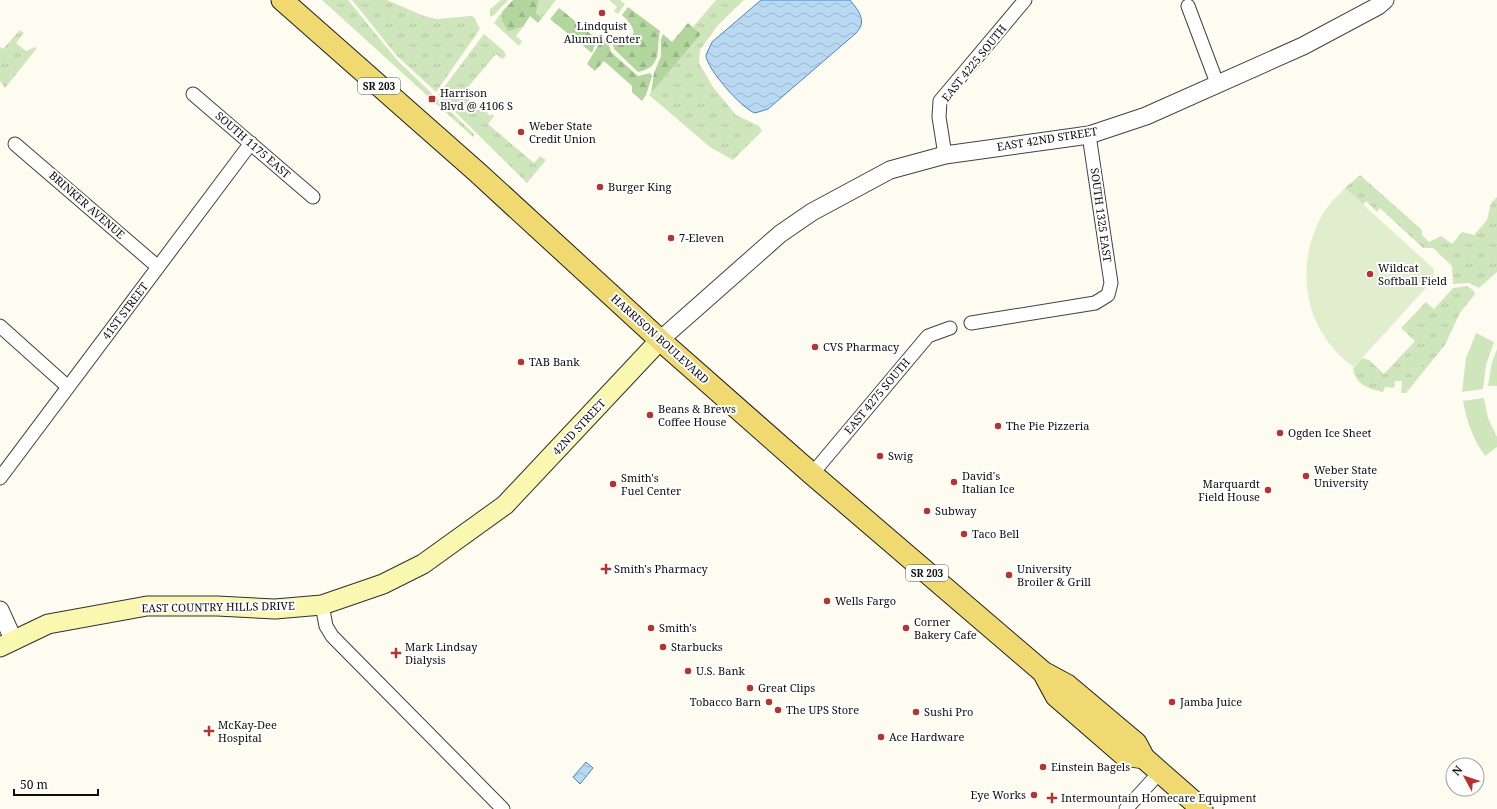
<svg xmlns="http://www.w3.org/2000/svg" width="1497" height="809" font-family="'Noto Serif',serif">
  <defs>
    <pattern id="grass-tufts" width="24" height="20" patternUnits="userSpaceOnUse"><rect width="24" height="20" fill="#cfe6bc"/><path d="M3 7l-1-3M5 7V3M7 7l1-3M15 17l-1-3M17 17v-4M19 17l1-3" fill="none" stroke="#b1c4a0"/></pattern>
    <pattern id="forest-firs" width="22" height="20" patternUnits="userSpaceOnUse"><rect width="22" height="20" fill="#b2d69d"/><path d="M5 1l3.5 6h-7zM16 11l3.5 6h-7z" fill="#98b686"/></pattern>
    <pattern id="water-waves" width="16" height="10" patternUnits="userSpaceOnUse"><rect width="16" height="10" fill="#b9d8f2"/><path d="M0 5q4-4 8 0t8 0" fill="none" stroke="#9eb8ce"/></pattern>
  </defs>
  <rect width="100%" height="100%" fill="#fefcf1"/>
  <path fill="url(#grass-tufts)" fill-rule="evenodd" d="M322 0H348L397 60 474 134 473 137Z
    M352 0H387L424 16 437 19 470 16 474 17 480 29 436 92 397 56Z
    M501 0H508L494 15 490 17V9Z
    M539 0H556L542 18 536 13Z
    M716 0H744L718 25 700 50 699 63 713 87 736 115 759 126 762 131 733 160 710 147 649 95 701 34 693 27Z
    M502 12 503 24 518 29 523 27 516 36 522 41 519 46 494 23Z
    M20 30 24 33 16 43 26 51 35 47 37 48 5 88 0 81V47L3 49Z
    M484 34 504 51 506 56 502 59 496 54 463 93 468 97 469 101 478 110 484 109 490 116 492 114 494 116 488 124 534 163 540 156 546 160 527 183 438 95Z
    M1360 175 1422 230V235L1429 242 1441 236 1452 244 1462 232 1474 235 1487 220 1491 203 1497 197V272L1479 288 1469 283 1453 284 1452 266 1433 248H1423L1380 208 1377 212 1366 201 1363 205 1345 188Z
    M1467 286 1473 290 1475 294 1460 313 1445 345 1406 393H1401L1402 381H1395L1394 388 1385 387 1383 392C1369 389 1356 385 1353 369L1362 358 1369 360 1384 374 1415 341 1401 328 1426 302 1434 309 1453 288ZM1405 362 1424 363 1412 375 1402 365Z"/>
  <path fill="url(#forest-firs)" d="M513 0H539L536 13 542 18 538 23 530 16 523 27 508 31 502 21V12Z
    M628 7 660 31C656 50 663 67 638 72L614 49 612 39 622 44C641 37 633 25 622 15Z
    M559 8 597 39 592 53 550 19Z
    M688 23 701 34 651 93 654 73 661 56V39L663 34 672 42Z
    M602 39 608 42 611 52 638 76 650 73 652 76 646 95 642 101 632 92V86L604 61 595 71 587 64Z"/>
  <path fill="#cfe6bc" d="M609 0H620L625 4 618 14 614 11 617 7Z
    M1476 333 1494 342 1486 365 1483 389 1462 392 1466 358Z
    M1497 349V386H1488L1492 362Z
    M1416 350 1424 358V363L1412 375 1401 370C1402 363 1410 353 1416 350Z
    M1484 398 1488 418 1497 437V447L1485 456C1473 439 1467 422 1463 401Z"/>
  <path fill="#e0eecd" d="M1345 188 1434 269 1433 280 1354 367C1343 359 1333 350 1326 339 1301 304 1301 255 1320 219 1326 207 1336 197 1345 188Z"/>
  <path fill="url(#water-waves)" stroke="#4588c4" d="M761 0H850C859 11 868 22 855 34L768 109 755 113C742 109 706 68 706 55L712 42Z
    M586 762 593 768 580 784 573 777Z"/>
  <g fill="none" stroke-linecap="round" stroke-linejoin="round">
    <defs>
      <path id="minor" d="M1188 6 1217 83
        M193 94 313 197
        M15 144 158 267
        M945 155 939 117 940 101 1025 0
        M971 323 1095 303 1108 295 1111 283 1089 135
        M0 326 68 387
        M812 474 928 336 950 328
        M0 478 251 143
        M322 605 326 626 332 636 503 809
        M1126 809 1160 772"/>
      <path id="tertiary" d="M660 340 780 234 812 212 890 170 945 155 1089 135 1146 116 1303 46 1378 6 1385 0
        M0 610 14 641"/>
      <path id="secondary" d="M0 647 48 624 147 606H217L275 609 322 605 383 584 423 564 505 505 660 340"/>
      <path id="primary" d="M282 0 477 172 660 340 812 474 1043 672 1067 685 1136 743 1144 758 1202 809
        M1043 672 1056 696 1124 755 1144 758"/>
    </defs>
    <use href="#minor" stroke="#414141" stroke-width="15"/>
    <use href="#tertiary" stroke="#414141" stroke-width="19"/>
    <use href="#secondary" stroke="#303030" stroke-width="21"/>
    <use href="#primary" stroke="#1f1f1f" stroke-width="23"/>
    <use href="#minor" stroke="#fff" stroke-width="13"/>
    <use href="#tertiary" stroke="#fff" stroke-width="17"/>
    <use href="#secondary" stroke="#f9f7b0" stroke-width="19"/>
    <use href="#primary" stroke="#efd970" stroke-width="21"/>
  </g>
  <g fill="#b53330" stroke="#fff" stroke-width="1.5">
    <circle cx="602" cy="13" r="4"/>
    <rect x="428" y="95" width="8" height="8" rx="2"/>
    <circle cx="521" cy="132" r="4"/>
    <circle cx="600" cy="187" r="4"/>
    <circle cx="671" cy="238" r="4"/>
    <circle cx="1370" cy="274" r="4"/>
    <circle cx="815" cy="347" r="4"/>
    <circle cx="521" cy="362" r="4"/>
    <circle cx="650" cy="415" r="4"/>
    <circle cx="998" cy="426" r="4"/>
    <circle cx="1280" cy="433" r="4"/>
    <circle cx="880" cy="456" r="4"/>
    <circle cx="1306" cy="476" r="4"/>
    <circle cx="954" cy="482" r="4"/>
    <circle cx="613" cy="484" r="4"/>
    <circle cx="1268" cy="490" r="4"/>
    <circle cx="927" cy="511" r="4"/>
    <circle cx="964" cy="534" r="4"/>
    <path d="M604 563h4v4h4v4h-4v4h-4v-4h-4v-4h4z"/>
    <circle cx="1009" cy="575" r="4"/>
    <circle cx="827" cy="601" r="4"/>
    <circle cx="651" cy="628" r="4"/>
    <circle cx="906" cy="628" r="4"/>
    <circle cx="663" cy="647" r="4"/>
    <path d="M394 647h4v4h4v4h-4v4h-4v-4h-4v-4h4z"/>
    <circle cx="688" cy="671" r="4"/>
    <circle cx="750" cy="688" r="4"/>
    <circle cx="769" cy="702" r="4"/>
    <circle cx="1172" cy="702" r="4"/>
    <circle cx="778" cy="710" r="4"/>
    <circle cx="916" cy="712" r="4"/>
    <path d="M207 725h4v4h4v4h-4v4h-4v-4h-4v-4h4z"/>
    <circle cx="881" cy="737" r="4"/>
    <circle cx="1043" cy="767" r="4"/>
    <circle cx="1034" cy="795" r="4"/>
    <path d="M1050 792h4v4h4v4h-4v4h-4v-4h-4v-4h4z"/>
  </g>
  <g text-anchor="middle" stroke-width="4" stroke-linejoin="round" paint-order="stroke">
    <g fill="#fff" stroke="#565656" stroke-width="1">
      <rect x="358" y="78" width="42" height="16" rx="3"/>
      <rect x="906" y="565" width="42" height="16" rx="3"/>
    </g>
    <g font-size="10" font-weight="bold" fill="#0e0e0e">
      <text x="379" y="90">SR 203</text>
      <text x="927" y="577">SR 203</text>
    </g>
    <g font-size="11" fill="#0e0e0e" stroke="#fff" text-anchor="start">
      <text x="602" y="30" text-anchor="middle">Lindquist<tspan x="602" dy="13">Alumni Center</tspan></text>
      <text x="440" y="97">Harrison<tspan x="440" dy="13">Blvd @ 4106 S</tspan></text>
      <text x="529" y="130">Weber State<tspan x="529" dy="13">Credit Union</tspan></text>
      <text x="608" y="191">Burger King</text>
      <text x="679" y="242">7-Eleven</text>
      <text x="1378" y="272">Wildcat<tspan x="1378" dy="13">Softball Field</tspan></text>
      <text x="823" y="351">CVS Pharmacy</text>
      <text x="529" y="366">TAB Bank</text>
      <text x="658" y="413">Beans &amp; Brews<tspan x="658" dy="13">Coffee House</tspan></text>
      <text x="1006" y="430">The Pie Pizzeria</text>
      <text x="1288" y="437">Ogden Ice Sheet</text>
      <text x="888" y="460">Swig</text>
      <text x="1314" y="474">Weber State<tspan x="1314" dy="13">University</tspan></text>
      <text x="962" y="480">David's<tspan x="962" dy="13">Italian Ice</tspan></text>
      <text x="621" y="482">Smith's<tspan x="621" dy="13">Fuel Center</tspan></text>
      <text x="1260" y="488" text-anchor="end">Marquardt<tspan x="1260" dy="13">Field House</tspan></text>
      <text x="935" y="515">Subway</text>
      <text x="972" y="538">Taco Bell</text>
      <text x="614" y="573">Smith's Pharmacy</text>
      <text x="1017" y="573">University<tspan x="1017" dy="13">Broiler &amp; Grill</tspan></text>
      <text x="835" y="605">Wells Fargo</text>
      <text x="914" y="626">Corner<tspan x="914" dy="13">Bakery Cafe</tspan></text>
      <text x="659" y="632">Smith's</text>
      <text x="405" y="651">Mark Lindsay<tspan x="405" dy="13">Dialysis</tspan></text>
      <text x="671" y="651">Starbucks</text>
      <text x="696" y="675">U.S. Bank</text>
      <text x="758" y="692">Great Clips</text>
      <text x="761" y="706" text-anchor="end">Tobacco Barn</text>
      <text x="1180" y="706">Jamba Juice</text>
      <text x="786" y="714">The UPS Store</text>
      <text x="924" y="716">Sushi Pro</text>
      <text x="218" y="729">McKay-Dee<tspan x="218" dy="13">Hospital</tspan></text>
      <text x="889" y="741">Ace Hardware</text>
      <text x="1051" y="771">Einstein Bagels</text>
      <text x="1026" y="799" text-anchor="end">Eye Works</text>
      <text x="1061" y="802">Intermountain Homecare Equipment</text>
    </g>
    <g font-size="11" fill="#0e0e0e" stroke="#fff">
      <text transform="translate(974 63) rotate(-51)" y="4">EAST 4225 SOUTH</text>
      <text transform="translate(1047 139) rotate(-9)" y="4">EAST 42ND STREET</text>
      <text transform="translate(253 145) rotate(41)" y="4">SOUTH 1175 EAST</text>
      <text transform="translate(87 205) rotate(41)" y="4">BRINKER AVENUE</text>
      <text transform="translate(1101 215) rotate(82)" y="4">SOUTH 1325 EAST</text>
      <text transform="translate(125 311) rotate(-53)" y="4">41ST STREET</text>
      <text transform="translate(660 339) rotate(42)" y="4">HARRISON BOULEVARD</text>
      <text transform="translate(877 396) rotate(-50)" y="4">EAST 4275 SOUTH</text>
      <text transform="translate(579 427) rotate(-47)" y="4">42ND STREET</text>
      <text transform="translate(218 607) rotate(-1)" y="4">EAST COUNTRY HILLS DRIVE</text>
    </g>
  </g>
  <g transform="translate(1465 777) rotate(310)"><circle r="19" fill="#ffffff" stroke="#9f9f9f"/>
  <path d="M0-3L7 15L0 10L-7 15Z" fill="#b53330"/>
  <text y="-6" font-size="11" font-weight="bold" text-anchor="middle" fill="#0e0e0e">N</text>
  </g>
  <path d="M14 789v6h84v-6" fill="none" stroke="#0e0e0e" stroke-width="2"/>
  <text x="20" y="789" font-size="12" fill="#0e0e0e" stroke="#ffffff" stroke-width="3" paint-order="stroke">50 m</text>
</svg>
